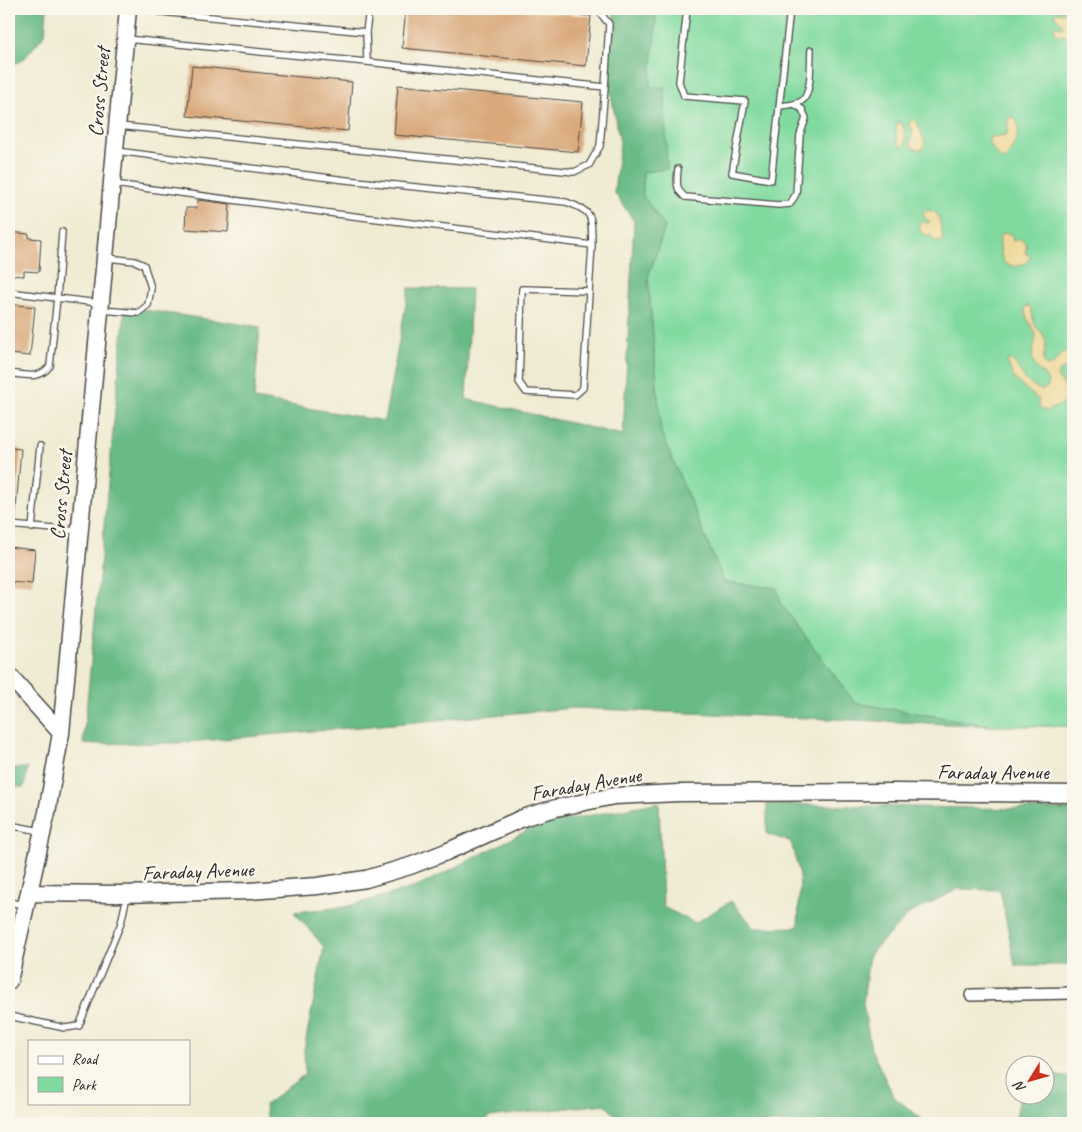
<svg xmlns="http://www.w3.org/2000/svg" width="1082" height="1132" font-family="Caveat,sans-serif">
  <rect width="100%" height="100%" fill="#fbf7ec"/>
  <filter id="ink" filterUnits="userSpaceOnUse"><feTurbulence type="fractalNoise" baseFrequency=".02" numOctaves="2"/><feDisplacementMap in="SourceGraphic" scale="10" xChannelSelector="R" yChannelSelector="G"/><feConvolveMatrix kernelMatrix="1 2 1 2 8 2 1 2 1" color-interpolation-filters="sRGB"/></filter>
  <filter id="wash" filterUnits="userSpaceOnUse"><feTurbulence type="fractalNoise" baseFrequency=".0096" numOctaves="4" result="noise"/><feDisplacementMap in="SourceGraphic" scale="20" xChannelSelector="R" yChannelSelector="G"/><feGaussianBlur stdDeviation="1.12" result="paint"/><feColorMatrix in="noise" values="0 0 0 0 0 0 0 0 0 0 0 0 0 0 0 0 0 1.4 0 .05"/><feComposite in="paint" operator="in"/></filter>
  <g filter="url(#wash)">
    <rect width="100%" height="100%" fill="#f0ebd3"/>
    <path fill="#80daa0" stroke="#568266" d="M657 9H1073V726H994L855 703 781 604 776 588 724 582 661 432 648 277 665 227 643 197V172L667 169 664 87H649Z"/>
    <path fill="#68ba86" stroke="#4a7258" d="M9 9H47L45 34 23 60 9 66Z
      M615 9H657L650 87H665L667 169 643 172V196L665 227 648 277 661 432 724 582 777 588 781 604 855 703 994 726 573 708 178 743 83 744 125 307 260 327 254 399 384 421 409 288 471 289 466 399 623 435 634 221 614 192 620 143 606 66Z
      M9 768H28L24 787H9Z
      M659 802 663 907 695 923 731 901 755 928 798 927 800 876 791 842 767 834V804L1073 810V965H1015L1000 890 958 889 910 913 869 955 863 1003 871 1049 894 1097 927 1123H622L605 1104 488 1117 486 1123H267L265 1105 305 1074 304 1050 324 947 294 912 345 907 419 886 536 826Z
      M1045 1074 1073 1078V1123H1015L1019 1101 1024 1095 1044 1094Z"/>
    <path fill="#eeda9e" stroke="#8c8264" d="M1057 12 1069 13C1070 16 1069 21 1070 24 1072 29 1075 31 1071 37L1058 35 1054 30 1056 25 1062 28 1064 26 1054 15Z
      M1010 117H1013C1026 128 1012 147 1006 160L1001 159C996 153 989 146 989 137L1006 135C1009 129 1006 122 1010 117Z
      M913 119C921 124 920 134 925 142L924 147 921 150 913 148 910 144 913 131 909 123Z
      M898 122 903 125 905 133V146H900C896 141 894 128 898 122Z
      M928 210 935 212 939 217 943 239 940 242 933 240 930 235H924L919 229 920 222 922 221 927 223 930 222 923 216 924 212Z
      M1004 233 1011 234 1013 241 1021 239 1027 246 1025 253 1030 256V258C1025 266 1012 270 1004 262 1001 258 998 240 1001 234Z
      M1029 305C1033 311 1032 318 1035 325 1038 330 1043 332 1045 338 1048 348 1040 357 1046 366L1053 365 1061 355 1068 349 1073 352V365L1059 371 1057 376 1066 389 1068 397 1061 405 1046 411 1040 408 1038 399 1015 380 1007 362 1010 359C1024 370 1021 384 1043 390L1048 386C1049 376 1038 372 1034 364 1029 354 1038 343 1035 333 1032 323 1024 319 1025 308Z"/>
    <g id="blocks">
      <path fill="#d9a97c" d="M406 9H511L591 16 586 66 402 48Z
        M192 66 352 82 348 131 187 116Z
        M398 85 583 102 578 152 394 135Z
        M198 200 230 204 228 232 185 229 186 208H197Z
        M9 232 29 234V238L41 239 39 272 24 271V276L9 275Z
        M9 304 35 307 30 356 9 354Z
        M9 448 21 449 15 521 9 520Z
        M9 547 35 550 32 584 9 582Z"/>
    </g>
  </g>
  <g filter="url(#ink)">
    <use href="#blocks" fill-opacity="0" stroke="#494844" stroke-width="1"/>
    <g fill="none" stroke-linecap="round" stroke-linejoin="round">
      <defs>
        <path id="lane" d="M597 9 609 24 605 87
          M687 9 679 82 684 96 745 101 732 173 771 180 790 9
          M897 11 898 9
          M160 12 366 32
          M367 62 366 32 369 9
          M780 106C787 105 797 105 803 100 812 91 810 63 811 50
          M119 126 574 172 589 165 600 146 605 87 367 62 126 39
          M678 169C677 181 675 189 685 197L778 205 790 204 796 194 800 135 806 118 802 109 794 104
          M114 184 337 214 592 245C591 216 595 212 566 202L346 180 116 151
          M62 232 57 298 98 303
          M589 291 522 289 519 382 526 392 575 395 583 388 592 245
          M9 292 57 298 50 366C39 380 25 375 9 373
          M102 310 138 313 148 305 151 288 144 265 135 261 107 258
          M9 525 77 531
          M32 528 40 446
          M9 825 41 831
          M9 902 24 905
          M9 1016 65 1028 79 1026 121 923 127 896"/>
        <path id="street" d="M971 995 1073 993"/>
        <path id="secondary" d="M9 675 61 733
          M29 893 120 894 249 891 317 886 366 879 410 866 446 852 525 817 556 808 614 796 678 793 896 792 1073 794
          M9 981 47 812 61 733 128 9"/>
      </defs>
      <use href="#lane" stroke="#494844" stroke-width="8"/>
      <use href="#street" stroke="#494844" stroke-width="14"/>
      <use href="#secondary" stroke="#494844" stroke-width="19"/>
      <use href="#lane" stroke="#fff" stroke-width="5.5"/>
      <use href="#street" stroke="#fff" stroke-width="11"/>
      <use href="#secondary" stroke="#fff" stroke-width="16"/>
    </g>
  </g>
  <g text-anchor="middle" stroke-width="5" stroke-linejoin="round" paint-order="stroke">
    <g font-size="21" fill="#2b2b2b" stroke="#fbf7ec">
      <text transform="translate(99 92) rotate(-85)" y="7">Cross Street</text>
      <text transform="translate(61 495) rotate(-85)" y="7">Cross Street</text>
      <text x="993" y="779">Faraday Avenue</text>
      <text transform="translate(586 784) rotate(-10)" y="7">Faraday Avenue</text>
      <text transform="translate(198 871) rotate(-2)" y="7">Faraday Avenue</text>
    </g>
  </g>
  <rect width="1082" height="1132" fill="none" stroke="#fbf7ec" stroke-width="30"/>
  <rect x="28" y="1040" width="162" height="65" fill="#fbf7ec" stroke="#a8a59f"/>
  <rect x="38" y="1056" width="25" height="8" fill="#ffffff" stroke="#a8a59f"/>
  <text x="72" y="1064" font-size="15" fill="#2b2b2b">Road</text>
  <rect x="38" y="1077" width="25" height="15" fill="#80daa0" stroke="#a8a59f"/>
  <text x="72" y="1090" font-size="15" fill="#2b2b2b">Park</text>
  <g transform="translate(1030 1080) rotate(233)"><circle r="24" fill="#fbf7ec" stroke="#a8a59f"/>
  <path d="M0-4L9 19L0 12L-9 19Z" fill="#c8321e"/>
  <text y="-8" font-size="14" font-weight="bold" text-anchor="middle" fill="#2b2b2b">N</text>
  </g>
</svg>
